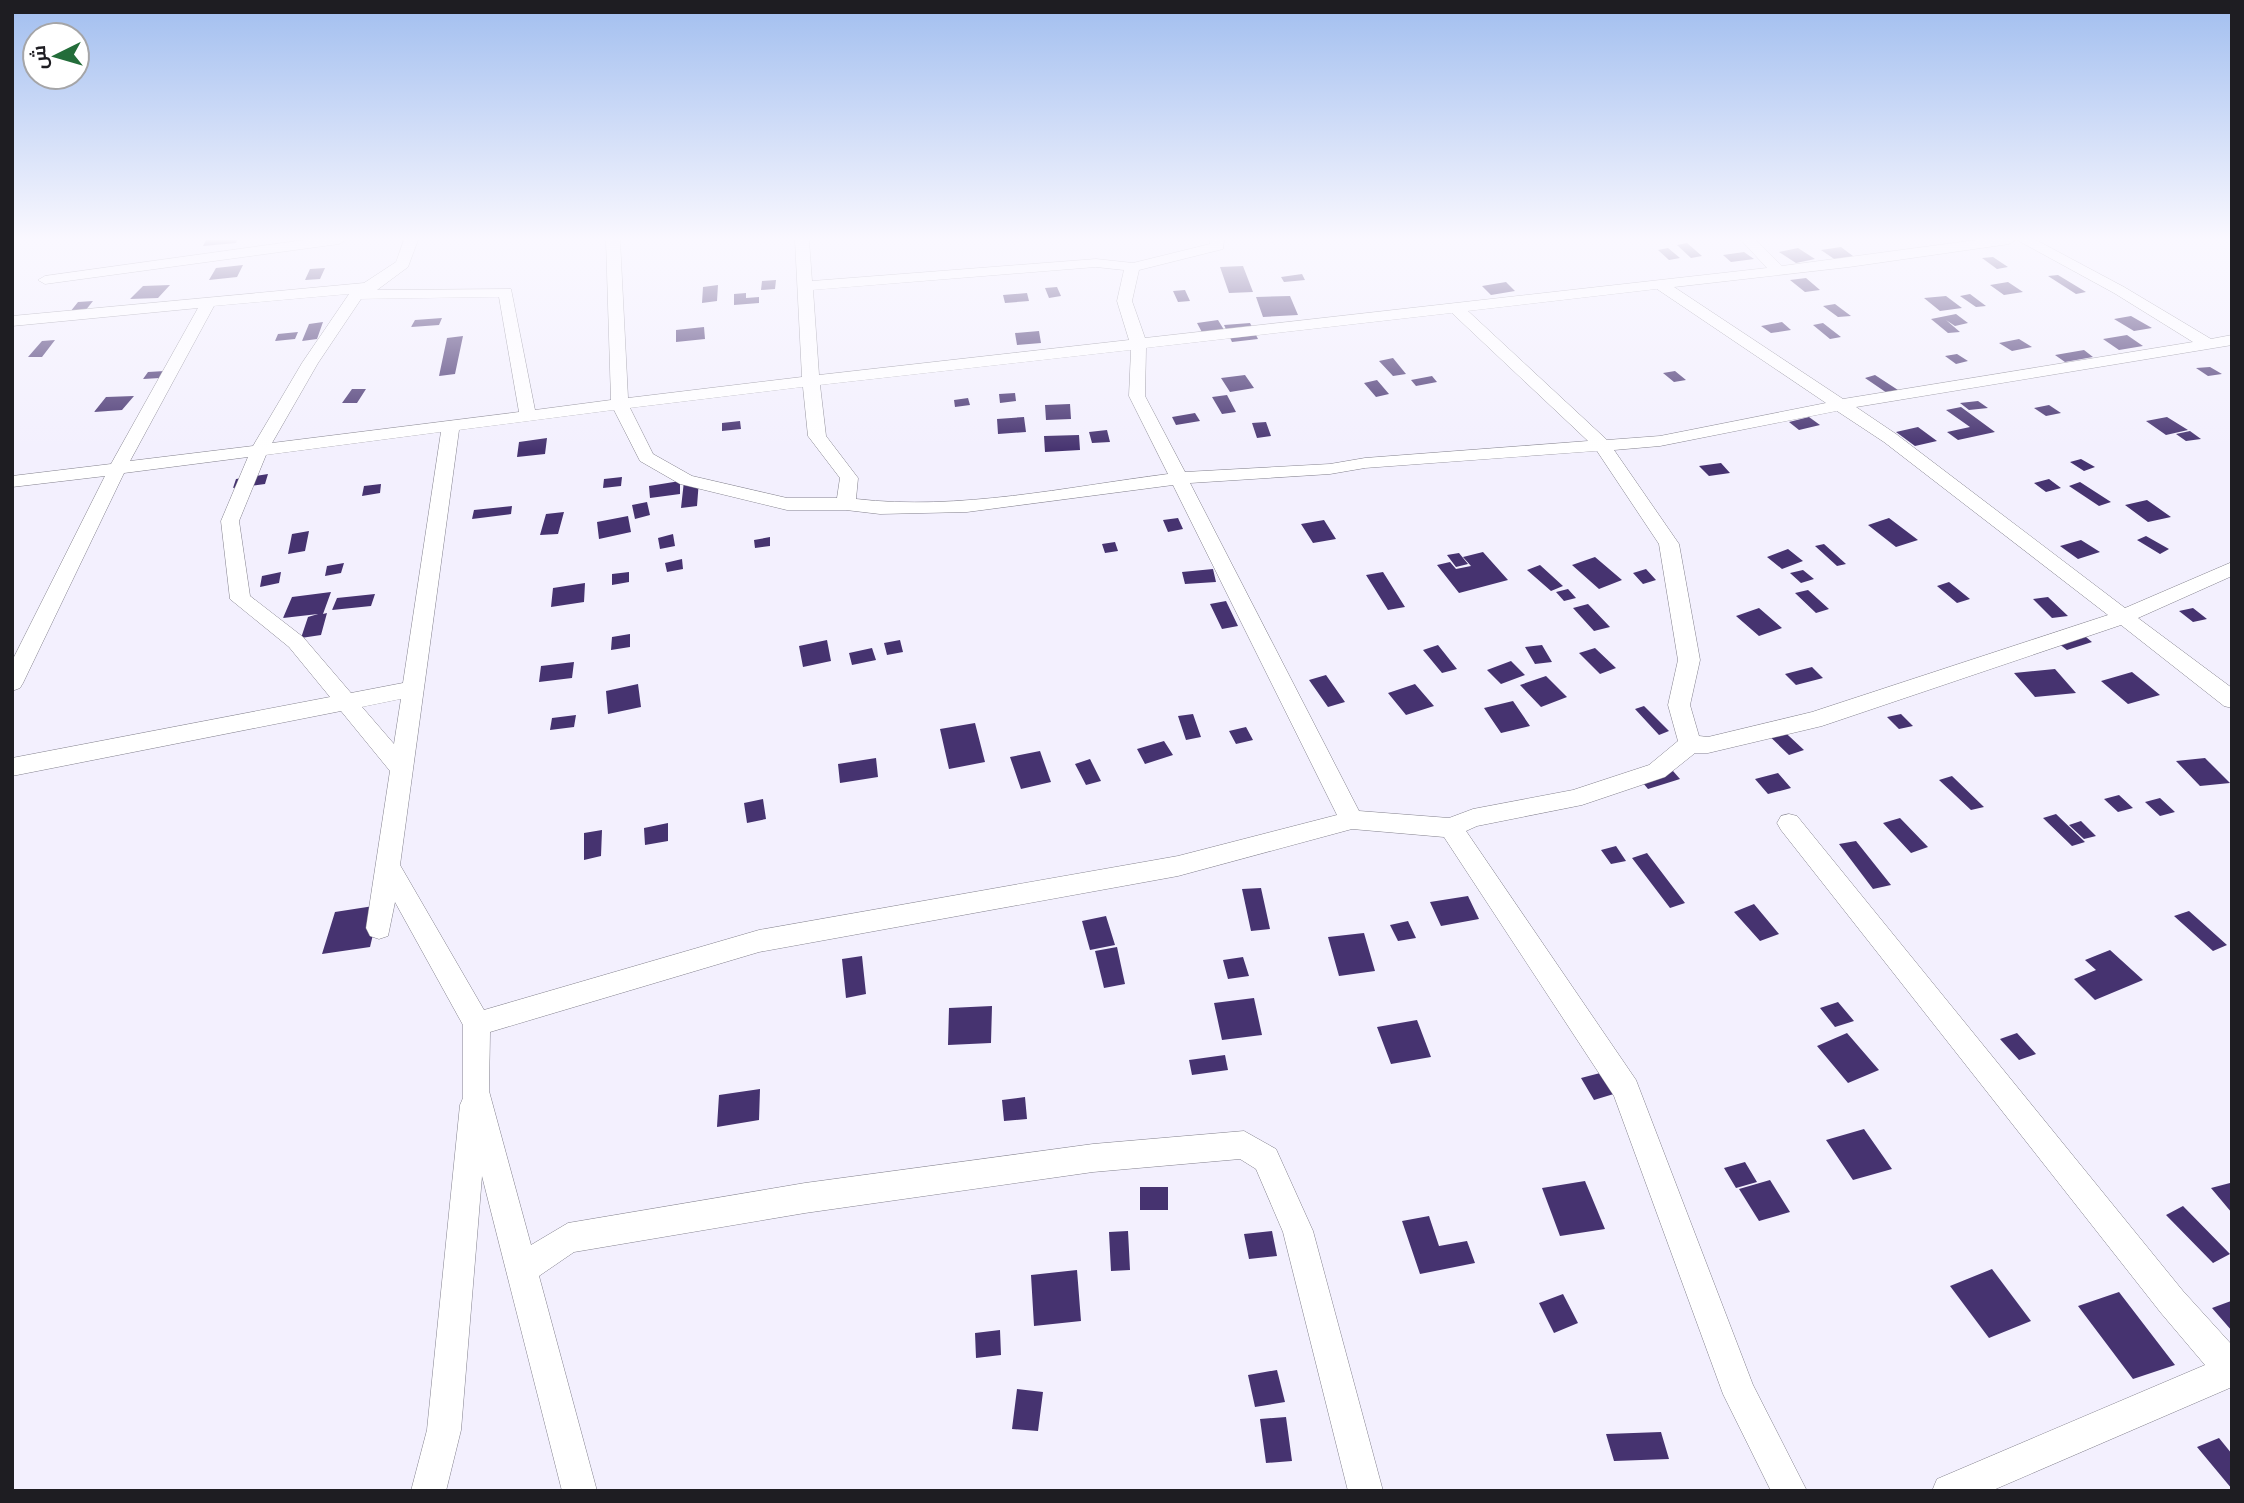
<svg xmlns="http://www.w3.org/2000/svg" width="2244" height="1503" font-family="'Alegreya Sans',Cairo,sans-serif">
  <rect width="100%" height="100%" fill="#f3f0fe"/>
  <path fill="#463370" d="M206 240H237L236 243 203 246Z
    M1687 243 1702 256 1691 258 1677 245Z
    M1841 247 1857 259 1856 266 1846 267 1821 250Z
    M1668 248 1680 258 1669 260 1658 250Z
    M1798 248 1815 259 1796 263 1779 252Z
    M1744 252 1754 259 1731 262 1723 255Z
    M1993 257 2008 267 1997 269 1982 258Z
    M243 265 237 277 209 280 216 268Z
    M1243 266 1253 292 1229 293 1220 267Z
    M325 268 320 279 305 280 310 269Z
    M1302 274 1305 280 1284 282 1281 277Z
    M2058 275 2086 292 2076 294 2048 276Z
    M1806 278 1820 290 1805 292 1790 280Z
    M776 280 775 289 761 290 762 281Z
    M1506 282 1515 291 1491 295 1482 286Z
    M2008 282 2023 292 2004 295 1990 285Z
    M170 285 158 298 130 299 143 286Z
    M718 285 717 301 702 303 703 287Z
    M1057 287 1061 296 1049 298 1045 288Z
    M1185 290 1190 301 1178 302 1173 291Z
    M746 293V298L759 297V303L734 305V294Z
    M1027 293 1029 301 1005 303 1003 295Z
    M1970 294 1986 306 1976 307 1960 296Z
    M1290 296 1298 315 1263 317 1256 297Z
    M1946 296 1962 308 1940 311 1924 298Z
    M93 301 81 316 66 317 78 302Z
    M1835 304 1851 316 1838 317 1823 306Z
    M1956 314 1968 323 1955 326 1946 320 1960 332 1948 333 1931 319Z
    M2131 316 2152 328 2134 331 2114 319Z
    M442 318 439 325 411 327 415 320Z
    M1218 320 1226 333 1204 336 1197 323Z
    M323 322 317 339 302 341 309 324Z
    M1782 322 1791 330 1771 333 1761 326Z
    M1250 323 1258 339 1232 342 1224 325Z
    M1823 323 1841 337 1830 339 1813 325Z
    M704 327 705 339 676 342V330Z
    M1039 331 1041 343 1017 345 1015 333Z
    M298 332 295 339 275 341 278 334Z
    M2127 335 2143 346 2119 350 2103 339Z
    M463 336 455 374 439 376 447 338Z
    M2019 339 2032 347 2012 351 1999 343Z
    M55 340 42 357H28L42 341Z
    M2084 350 2093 357 2065 362 2055 355Z
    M1957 354 1968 361 1956 364 1945 356Z
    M1393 358 1406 374 1393 376 1379 361Z
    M2210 367 2222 374 2208 376 2196 368Z
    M165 371 160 378 143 379 148 372Z
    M1675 371 1686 380 1674 382 1663 373Z
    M1245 375 1254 388 1230 392 1221 378Z
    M1875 375 1898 390 1887 393 1865 378Z
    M1432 376 1437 382 1416 386 1411 380Z
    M1377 380 1389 394 1376 397 1364 383Z
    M352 389H366L357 403H342Z
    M1015 393 1016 401 1000 403 999 394Z
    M1227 395 1236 412 1222 414 1212 397Z
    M134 396 122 410 94 412 106 397Z
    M968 398 970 405 955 407 954 400Z
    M1978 401 1988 408 1969 410 1960 403Z
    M1070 404 1071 419 1046 420 1045 405Z
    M2049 405 2061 413 2046 416 2034 408Z
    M1961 407 1995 432 1958 440 1947 432 1970 427 1946 410Z
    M1195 413 1200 421 1176 425 1172 417Z
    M1024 417 1026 432 998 434 997 419Z
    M1809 417 1820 425 1799 430 1789 422Z
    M2167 417 2188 430 2166 435 2146 421Z
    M740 421 741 429 722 431V423Z
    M1266 422 1271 436 1257 438 1252 423Z
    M1918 427 1937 441 1915 446 1896 432Z
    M1107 430 1110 442 1092 443 1089 432Z
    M2190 431 2201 439 2186 441 2176 434Z
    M1079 435 1080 450 1045 452 1044 436Z
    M547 438 545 454 517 457 519 442Z
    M2081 459 2095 467 2084 471 2070 462Z
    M1721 463 1730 473 1709 476 1699 466Z
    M268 474 265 484 233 488 236 479Z
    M622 477 621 486 603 488 604 479Z
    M2049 479 2061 488 2046 492 2034 483Z
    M699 480 697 506 681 508 684 481Z
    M680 481V494L650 498 649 486Z
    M2080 482 2111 502 2099 506 2069 486Z
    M381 484 380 493 362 496 364 486Z
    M2147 500 2171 517 2148 522 2125 505Z
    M647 502 650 515 635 519 632 505Z
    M512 506 511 514 472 519 474 510Z
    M564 512 558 534 540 535 546 514Z
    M628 516 631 532 599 539 597 522Z
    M1178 518 1183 529 1168 532 1163 520Z
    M1889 518 1918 540 1896 547 1868 525Z
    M1324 520 1336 539 1313 543 1301 524Z
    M309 531 305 551 288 554 292 534Z
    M673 534 675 546 660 549 658 538Z
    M2146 536 2169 549 2160 554 2137 540Z
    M770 537V546L755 548 754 540Z
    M2081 540 2100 552 2078 559 2060 546Z
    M1115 542 1118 551 1105 553 1102 544Z
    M1824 544 1846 564 1837 566 1815 546Z
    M1788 549 1803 561 1782 569 1767 557Z
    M1483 552 1508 580 1459 593 1437 565 1450 562 1456 569 1471 566 1463 557Z
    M1459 553 1468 564 1456 567 1447 555Z
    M1595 557 1622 580 1599 589 1572 565Z
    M682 559 683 569 667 572 665 563Z
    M344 563 341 573 325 576 327 566Z
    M1540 565 1563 586 1551 591 1527 570Z
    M1213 569 1216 582 1185 584 1182 572Z
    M1646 569 1656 580 1643 584 1633 573Z
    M1803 570 1814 579 1801 583 1790 573Z
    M281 572 279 583 260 587 262 576Z
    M629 572V582L612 585V574Z
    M1383 572 1405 607 1388 610 1366 575Z
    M1949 582 1970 599 1957 603 1937 586Z
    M585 583 584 602 551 607 553 588Z
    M1568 589 1576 598 1564 601 1556 592Z
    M1808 590 1829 609 1816 613 1795 593Z
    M331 592 323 614 327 613 321 635 301 638 308 617 318 614 283 618 292 597Z
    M375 594 371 606 332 610 337 598Z
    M2048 597 2068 616 2052 618 2033 599Z
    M1226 601 1238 626 1222 629 1210 604Z
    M1588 604 1610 627 1594 631 1573 608Z
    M1759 608 1782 628 1759 636 1736 616Z
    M2193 608 2207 619 2193 622 2179 611Z
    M2080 632 2092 642 2067 650 2054 640Z
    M630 634V647L611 650 612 637Z
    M827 640 831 661 803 667 799 646Z
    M900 640 903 652 887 655 884 643Z
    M1438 645 1457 669 1442 673 1423 650Z
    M1542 645 1552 662 1535 664 1525 647Z
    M872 648 876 660 852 665 849 653Z
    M1595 648 1616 668 1600 674 1579 653Z
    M1511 661 1525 675 1501 684 1487 670Z
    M574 662 572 678 539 682 541 666Z
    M1812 667 1823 678 1796 685 1785 674Z
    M2055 669 2076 693 2035 697 2014 673Z
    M2132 672 2160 695 2128 704 2101 681Z
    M1326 675 1345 702 1328 707 1309 680Z
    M1546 676 1567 697 1541 707 1520 685Z
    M638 684 641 707 608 714 606 691Z
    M1415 684 1434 706 1406 715 1388 693Z
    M1513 701 1530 726 1501 733 1484 708Z
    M1644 706 1669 731 1659 735 1635 709Z
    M1193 714 1201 737 1186 740 1178 716Z
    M1901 714 1913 726 1899 729 1887 717Z
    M576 715 574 727 550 730 552 718Z
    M975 723 985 762 949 769 940 729Z
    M1775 723 1804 750 1789 755 1761 728Z
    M1246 727 1253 740 1236 744 1229 731Z
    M1164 741 1173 755 1145 764 1137 749Z
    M1040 751 1051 782 1021 789 1010 757Z
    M876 758 878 777 840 783 838 764Z
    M2205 758 2230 783 2200 786 2176 761Z
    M1090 759 1101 781 1086 785 1075 764Z
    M1666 763 1680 779 1648 789 1634 772Z
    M1778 773 1791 788 1768 794 1755 779Z
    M1952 776 1984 807 1971 810 1939 780Z
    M2119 795 2133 808 2118 812 2104 799Z
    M2160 798 2175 812 2160 816 2145 802Z
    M763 799 766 819 747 823 744 803Z
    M2056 814 2085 842 2072 846 2043 818Z
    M1900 818 1928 847 1911 853 1883 823Z
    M2081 821 2096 836 2084 839 2069 825Z
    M668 823V841L645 845 644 828Z
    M602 830 601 856 584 860V833Z
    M1856 841 1891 885 1873 889 1839 844Z
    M1616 846 1626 861 1611 864 1601 850Z
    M1647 853 1685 903 1670 908 1632 858Z
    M1261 888 1270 929 1251 931 1242 889Z
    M1468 896 1479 919 1441 926 1430 902Z
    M1754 904 1779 934 1760 941 1734 912Z
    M380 905 370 947 322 954 335 912Z
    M2189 911 2227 945 2213 951 2174 916Z
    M1106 916 1115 945 1090 950 1082 921Z
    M1408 921 1416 938 1398 941 1390 925Z
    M1364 933 1375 971 1339 976 1328 937Z
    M1117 947 1125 984 1104 988 1095 951Z
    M2110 950 2143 980 2095 1000 2074 979 2096 970 2085 960Z
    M862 956 866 994 846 998 842 959Z
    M1243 957 1249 976 1228 979 1223 960Z
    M1254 998 1262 1035 1222 1040 1214 1003Z
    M1838 1002 1854 1021 1835 1027 1820 1008Z
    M992 1006 991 1043 948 1045 949 1008Z
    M1417 1020 1431 1057 1391 1064 1377 1027Z
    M1847 1033 1879 1070 1848 1083 1817 1046Z
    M2017 1033 2036 1054 2019 1060 2000 1039Z
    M1225 1055 1228 1070 1192 1075 1189 1060Z
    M1604 1072 1617 1093 1594 1100 1581 1078Z
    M760 1089 759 1120 717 1127 719 1095Z
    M1025 1097 1027 1119 1004 1121 1002 1100Z
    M1864 1129 1892 1169 1853 1180 1826 1140Z
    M1745 1162 1757 1182 1736 1188 1724 1168Z
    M1770 1180 1790 1212 1759 1221 1739 1189Z
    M1585 1181 1605 1229 1560 1236 1542 1188Z
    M2230 1183 2232 1185V1213L2211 1188Z
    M1140 1187H1168V1210H1140Z
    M2183 1206 2230 1254 2213 1263 2166 1215Z
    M1429 1216 1439 1246 1467 1241 1475 1263 1420 1274 1402 1221Z
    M1128 1231 1130 1270 1111 1271 1109 1232Z
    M1272 1231 1277 1256 1249 1259 1244 1234Z
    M1992 1269 2031 1321 1989 1338 1950 1286Z
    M1077 1270 1081 1321 1034 1326 1031 1275Z
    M2119 1292 2175 1365 2133 1379 2078 1306Z
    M1563 1294 1578 1323 1554 1333 1539 1303Z
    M2231 1301 2232 1302V1331L2212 1308Z
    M1000 1330 1001 1355 976 1358 975 1333Z
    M1277 1370 1285 1402 1255 1407 1248 1375Z
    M1017 1389 1043 1392 1038 1431 1012 1429Z
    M1286 1417 1292 1461 1266 1463 1260 1419Z
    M1661 1432 1669 1459 1614 1461 1606 1434Z
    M2219 1438 2232 1454V1489L2197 1447Z"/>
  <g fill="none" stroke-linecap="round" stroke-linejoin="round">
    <defs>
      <path id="street" d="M304 240H346L339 244 45 284 38 280 45 276Z
        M404 240H418L408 267 377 290 511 289 535 410 611 400 606 240H620L628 398 802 377 795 240H809L812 281 1096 259 1133 263 1210 244V240H1224L1223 249 1139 270 1132 301 1145 338 1767 268 1741 240H1756L1782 266 1976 240H2016L2009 244 1849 267 1674 287 1843 399 2193 342 2114 293 2017 240H2036L2124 287 2211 339 2232 335V345L1856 407 1896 434 2125 608 2232 562V576L2138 618 2232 688V708L2224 706 2121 625 1822 726 1708 753H1695L1665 777 1582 805 1477 826 1466 831 1636 1080 1753 1385 1807 1491H1771L1723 1394 1614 1096 1444 837 1352 829 1178 876 759 952 490 1032 489 1091 531 1245 568 1223 805 1183 1093 1144 1244 1131 1276 1149 1313 1231 1383 1491H1348L1283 1232 1256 1169 1240 1159 1093 1172 805 1213 574 1252 539 1276 597 1491H562L482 1176 461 1430 446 1491H411L427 1430 460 1105 463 1098V1025L395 902 388 936 379 939 370 936 366 928 390 771 341 711 12 776V758L330 697 289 647 230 599 221 521 248 457 124 473 23 683 20 688 12 691V661L105 476 12 487V476L111 464 198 308 12 326V316L364 283 396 262ZM1096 267 1124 270 1117 301 1129 340 819 375 813 290ZM1657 289 1826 403 1660 436 1607 440 1468 311ZM349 294 302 363 253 446 130 461 214 306ZM499 297 519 412 272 443 318 363 361 299ZM1452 313 1588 441 1365 458 1330 464 1185 472 1145 396 1146 348ZM1131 350 1129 396 1168 474C1066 487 959 511 856 499L858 478 826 436 820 385ZM803 387 808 436 840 478 837 498H787L692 476 653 454 630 408ZM614 410 640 461 680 484 787 510H846L880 514 967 512 1173 485 1337 815 1178 856 759 930 484 1010 400 865 459 430ZM1837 411 1884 442 2108 615 1812 712 1708 737 1699 736 1690 705 1700 660 1679 544 1614 450 1660 446ZM441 432 403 683 351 693 303 637 250 596 239 521 266 455ZM1597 451 1659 544 1678 660 1668 705 1678 741 1649 765 1573 790 1473 809 1449 818 1359 811 1190 483 1330 474 1365 468ZM401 699 394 744 362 707Z
        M1789 814 1797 816 2183 1291 2232 1345V1387L1991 1491H1932L1937 1479 2205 1365 2161 1313 1781 830 1777 823 1781 816Z"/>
    </defs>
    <use href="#street" stroke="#83818d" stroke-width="1"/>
    <use href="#street" fill="#fff" fill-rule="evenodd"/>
  </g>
  <linearGradient id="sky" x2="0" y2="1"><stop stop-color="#a1beef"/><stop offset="0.53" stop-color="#faf8ff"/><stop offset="1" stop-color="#faf8ff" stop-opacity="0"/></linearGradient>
  <rect width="2244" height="451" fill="url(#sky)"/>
  <rect width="2244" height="1503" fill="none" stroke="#1e1d22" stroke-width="28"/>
  <g transform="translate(56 56) rotate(265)"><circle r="33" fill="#ffffff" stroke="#a5a5a7" stroke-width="2"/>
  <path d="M0-5L12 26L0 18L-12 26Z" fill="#236d3a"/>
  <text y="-10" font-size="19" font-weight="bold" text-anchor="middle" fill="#1e1d22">ش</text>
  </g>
</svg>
